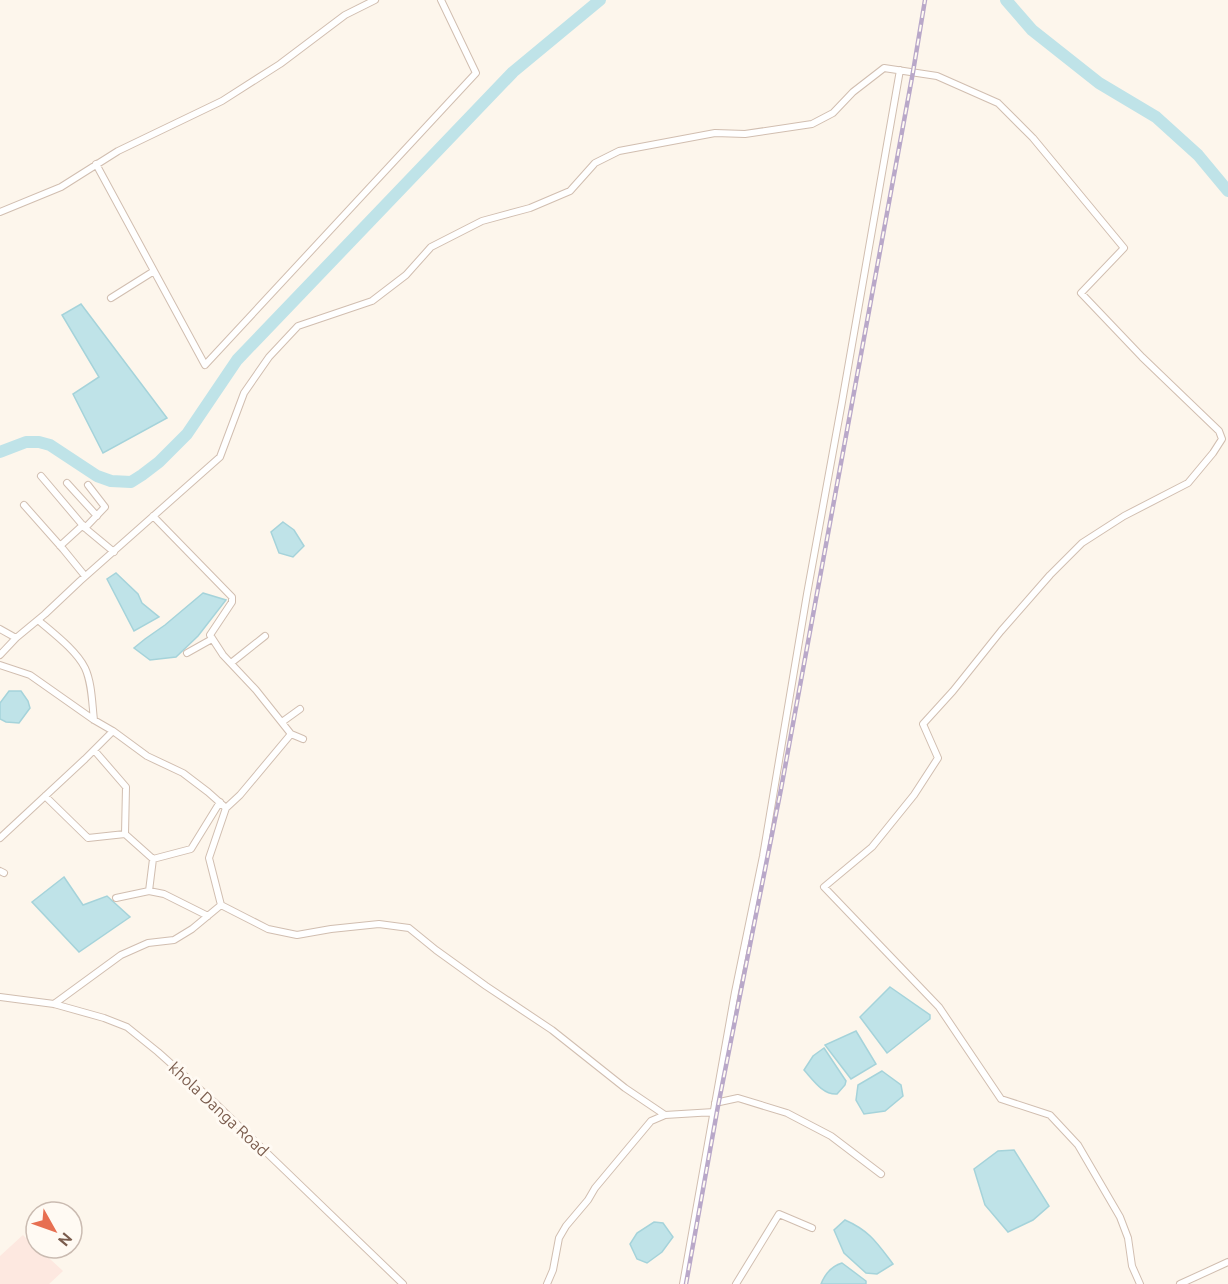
<svg xmlns="http://www.w3.org/2000/svg" width="1228" height="1284" font-family="Ubuntu,sans-serif">
  <rect width="100%" height="100%" fill="#fdf6ec"/>
  <path fill="#fde8e0" d="M23 1235 36 1248H38L63 1271 49 1284H0V1256Z"/>
  <path fill="#bfe3e8" stroke="#a5d3da" stroke-width="1.5" d="M81 304 167 418 103 453 73 394 99 377 62 315Z
    M283 522 294 530 304 546 293 557 279 553 271 532Z
    M116 573 138 594 142 603 159 617 134 631 107 579Z
    M203 593 226 600 198 636 176 657 150 660 134 648 145 639 165 625Z
    M9 691H21L28 701 30 708 19 723 6 722 0 719V703Z
    M64 877 83 905 107 896 130 917 79 952 32 902Z
    M890 987 930 1015V1019L887 1053 860 1017Z
    M856 1031 876 1064 851 1079 825 1045Z
    M824 1048 846 1081 845 1085 837 1094C823 1095 813 1080 804 1070L813 1056Z
    M882 1071 901 1085 903 1096 885 1111 864 1114 856 1100 858 1085Z
    M1014 1150 1049 1206 1033 1220 1008 1232 985 1205 974 1169 998 1151Z
    M845 1220C870 1231 877 1243 893 1264L877 1274 866 1273 844 1253 834 1230Z
    M654 1222 663 1223 673 1237 662 1252 647 1263 637 1259 630 1244 637 1233Z
    M842 1263 866 1281V1284H821C825 1274 832 1266 842 1263Z"/>
  <g fill="none" stroke-linecap="round" stroke-linejoin="round">
    <path stroke="#bfe3e8" stroke-width="12" d="M1006 0 1032 30 1099 83 1156 117 1198 155 1228 191
      M0 452 26 442H39L50 445 97 476 111 481 131 482 142 475 159 462 187 434 237 360 513 72 600 0"/>
    <defs>
      <path id="street" d="M96 164 205 365 476 73 441 0
        M0 212 61 187 118 151 222 101 280 64 345 15 375 0
        M111 298 154 271
        M41 476 85 528 114 552
        M67 483 97 516
        M24 505 63 549 85 576
        M85 528 105 507 88 485
        M60 546 83 525
        M38 620C53 633 76 650 85 668 92 683 92 703 94 720
        M0 629 16 638
        M187 653 212 639
        M0 655 16 638 45 614 80 581 220 457 244 393 269 357 298 326 372 301 406 275 431 247 482 221 530 208 570 191 595 163 619 151 715 133 745 134 812 124 833 113 853 92 884 68 937 76 998 103 1033 138 1124 248 1081 293 1142 357 1219 431 1222 439 1213 453 1188 483 1124 516 1082 543 1050 575 1001 631 953 691 923 724 938 758 914 795 872 847 824 887 939 1007 1001 1099 1050 1115 1078 1145 1120 1217 1128 1238 1132 1266 1140 1284
        M231 663 265 636
        M0 665 30 675 94 720 113 731 147 756 183 773 208 792 226 808
        M282 722 300 709
        M291 734 303 739
        M94 750 126 787 125 834 153 859 191 849 220 802
        M45 796 88 838 125 834
        M0 838 85 759 113 731
        M153 859 149 891 164 894 208 916
        M0 871 4 873
        M116 898 149 891
        M221 905 268 929 297 935 331 929 379 924 409 928 436 950 486 986 552 1030 625 1088 665 1115 714 1112
        M0 997 54 1004 104 1018 127 1027 158 1052 214 1102 403 1284
        M54 1004 121 955 148 943 174 940 192 929 221 905 209 858 226 808 240 795 291 734 256 690 223 655 210 635 232 602V597L153 516
        M715 1103 738 1098 787 1113 831 1136 881 1174
        M547 1284 553 1270 559 1238 566 1226 588 1200 595 1188 651 1121 665 1115
        M683 1284 735 992 763 856 807 594 842 402 900 70
        M736 1284 779 1214 812 1228
        M1180 1284 1228 1262"/>
    </defs>
    <use href="#street" stroke="#d1beb0" stroke-width="8"/>
    <use href="#street" stroke="#fff" stroke-width="6"/>
    <defs>
      <path id="rail" d="M686 1284 718 1106 781 789 913 72 925 0"/>
    </defs>
    <use href="#rail" stroke="#b9a8c9" stroke-width="4.5"/>
    <use href="#rail" stroke="#fffaf3" stroke-width="2" stroke-dasharray="7" stroke-linecap="butt"/>
  </g>
  <g text-anchor="middle" stroke-width="6" stroke-linejoin="round" paint-order="stroke">
    <g font-size="16" fill="#7a5c4d" stroke="#fffaf3">
      <text transform="translate(219 1109) rotate(43)" y="6">khola Danga Road</text>
    </g>
  </g>
  <g transform="translate(54 1230) rotate(130)"><circle r="28" fill="#fffaf3" stroke="#cabbb1" stroke-width="1.5"/>
  <path d="M0-4.5L10 22L0 15L-10 22Z" fill="#e76f51"/>
  <text y="-9" font-size="16" font-weight="bold" text-anchor="middle" fill="#7a5c4d">N</text>
  </g>
</svg>
